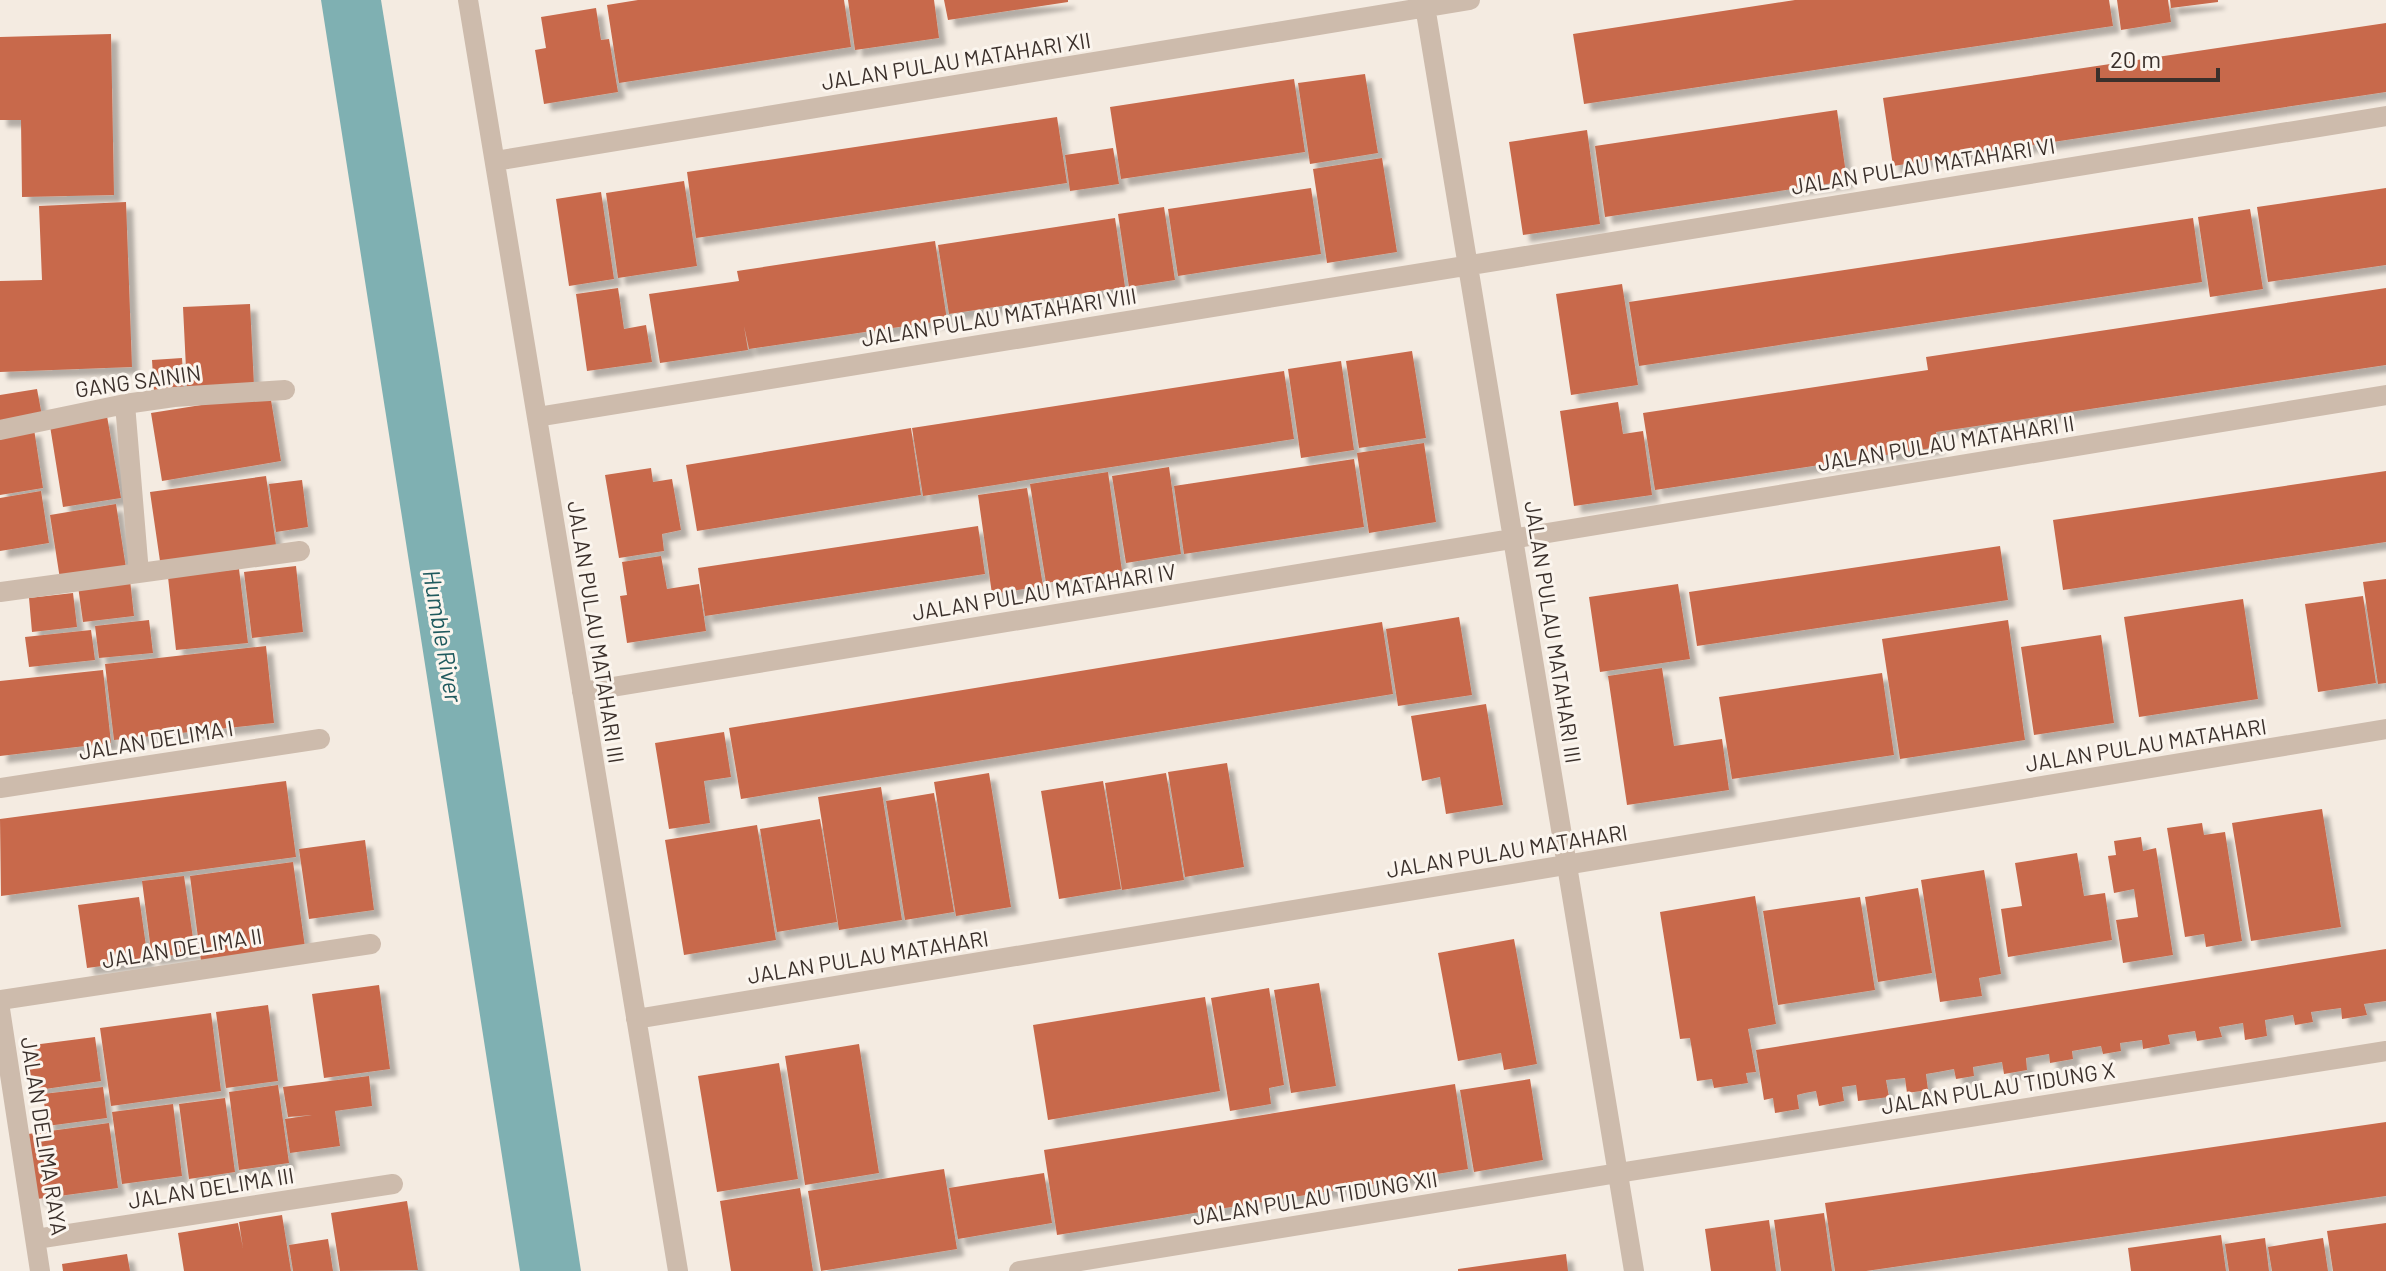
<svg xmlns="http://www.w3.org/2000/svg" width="2386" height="1271" font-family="Barlow,sans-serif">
  <defs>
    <filter id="shadow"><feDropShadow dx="7" dy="7" stdDeviation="2" flood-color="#0004"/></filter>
  </defs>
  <rect width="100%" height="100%" fill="#f4ebe1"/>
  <path fill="#7fb0b2" d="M321 0H381L439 357 581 1271H520Z"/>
  <path fill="#c8694b" filter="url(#shadow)" d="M638 0H844L851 47 619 83 607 5Z
    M848 0H934L939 38 855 50Z
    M944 0H1068V2L948 20Z
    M1795 0H2109L2113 26 1584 104 1573 34Z
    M2117 0H2168L2171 22 2121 30Z
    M2170 0H2218V2L2171 8Z
    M596 8 601 40 609 39 618 92 544 104 535 50 546 48 541 17Z
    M2386 23V92L1893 166 1883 98Z
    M111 34 114 195 22 197 21 120H0V37Z
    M1365 74 1378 153 1310 164 1298 83Z
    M1294 79 1305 152 1121 179 1110 107Z
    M1837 110 1847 181 1605 217 1595 146Z
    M1057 117 1067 183 696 238 687 172Z
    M1587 130 1600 224 1523 235 1509 142Z
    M1113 148 1119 184 1070 191 1065 155Z
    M1382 158 1397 252 1327 263 1313 169Z
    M684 181 697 266 618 278 606 193Z
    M1311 188 1321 254 1178 276 1168 209Z
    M2386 188V265L2268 282 2257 207Z
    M601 192 614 279 569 286 556 199Z
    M126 202 132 367 0 372V281L42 280 39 206Z
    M1164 207 1175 280 1129 287 1118 214Z
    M2250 209 2263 289 2210 297 2198 217Z
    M1115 218 1125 287 949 314 938 245Z
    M2193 218 2202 282 1639 366 1629 302Z
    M935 241 947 320 749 349 744 326 748 350 660 363 649 294 739 281 737 271Z
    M1622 284 1638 385 1571 395 1556 294Z
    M618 288 624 329 646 325 652 362 587 371 576 294Z
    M2386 288V365L1936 432 1938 447 1655 490 1643 413 1928 370 1926 357Z
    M250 304 254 386 187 389 183 307Z
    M1412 351 1426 438 1359 448 1346 361Z
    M182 358 184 389 154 391 152 360Z
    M1341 361 1354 450 1301 458 1288 369Z
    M1284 371 1294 439 923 496 912 428Z
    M37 389 42 416 0 423V395Z
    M270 394 281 461 162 481 151 413Z
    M1618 402 1623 434 1643 431 1652 495 1574 506 1560 411Z
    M107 416 121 498 63 507 50 426Z
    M911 428 921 495 697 531 686 465Z
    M34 429 43 488 0 495V434Z
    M1424 443 1436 522 1369 533 1357 453Z
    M1354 459 1364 527 1184 554 1174 486Z
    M1169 467 1181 554 1126 563 1112 476Z
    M651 468 653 482 672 479 681 530 662 534 664 551 619 558 605 475Z
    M2386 471V542L2063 590 2053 520Z
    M1108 472 1122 571 1046 583 1030 484Z
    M266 476 276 545 160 561 150 492Z
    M302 480 308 527 276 532 269 484Z
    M1027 488 1043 586 992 594 978 495Z
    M41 491 49 543 0 551V498Z
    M116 504 126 568 60 579 50 515Z
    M978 526 985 574 705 616 698 568Z
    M2000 546 2008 600 1697 646 1689 592Z
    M661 556 667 589 699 584 706 631 627 643 620 596 627 595 622 562Z
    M296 566 303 632 252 638 244 572Z
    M239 569 248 643 176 650 168 577Z
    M2386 579V683L2378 684 2363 582Z
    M130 580 134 616 83 622 78 586Z
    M1678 584 1690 659 1600 672 1589 597Z
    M73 593 77 627 32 632 29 598Z
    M2363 596 2376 683 2318 692 2305 604Z
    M2243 599 2258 699 2139 717 2124 617Z
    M1459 617 1472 695 1398 706 1386 629Z
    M149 620 153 653 99 658 95 626Z
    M2008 620 2025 740 1900 759 1882 639Z
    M1382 622 1393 694 741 799 729 728Z
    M91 630 95 660 29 667 25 637Z
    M2101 635 2114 723 2034 735 2021 647Z
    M266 646 274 723 114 740 105 664Z
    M1662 668 1674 746 1722 739 1729 790 1627 805 1608 676Z
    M103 670 111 743 0 756V681Z
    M1882 673 1894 755 1732 779 1719 697Z
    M1486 704 1503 805 1446 814 1440 777 1422 781 1411 716Z
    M724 732 731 777 704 781 710 823 669 829 655 743Z
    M1227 763 1244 867 1185 877 1168 772Z
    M989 773 1011 907 956 916 934 782Z
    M1166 773 1184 880 1122 890 1105 783Z
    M286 781 296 857 1 896 0 819Z
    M1103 781 1121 889 1059 899 1041 791Z
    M881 787 902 920 839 930 818 797Z
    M934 793 954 912 905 920 886 801Z
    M2322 809 2341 927 2251 941 2232 823Z
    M820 819 837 922 777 932 760 829Z
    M2202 823 2204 835 2225 832 2242 941 2206 947 2204 934 2185 937 2167 828Z
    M757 825 776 940 684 955 665 840Z
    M2141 837 2143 851 2156 848 2173 955 2123 963 2116 920 2138 917 2134 889 2114 893 2108 856 2116 855 2114 841Z
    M365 840 374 910 309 919 299 849Z
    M2077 853 2084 896 2105 893 2112 940 2008 957 2001 909 2022 906 2015 863Z
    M293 862 305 947 201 961 190 876Z
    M1984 870 2001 974 1979 978 1982 996 1940 1002 1921 880Z
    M184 876 195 952 152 958 142 881Z
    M1918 888 1932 973 1878 982 1865 897Z
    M1755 896 1776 1024 1748 1029 1756 1072 1746 1073 1748 1083 1714 1088 1712 1079 1697 1081 1690 1038 1680 1039 1660 912Z
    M139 897 148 960 87 968 78 905Z
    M1860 897 1875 990 1778 1005 1763 911Z
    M1514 939 1537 1064 1504 1070 1501 1053 1458 1061 1438 953Z
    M2386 949V1001L2364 1004 2367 1015 2342 1019 2341 1008 2311 1012 2313 1022 2295 1025 2293 1015 2265 1020 2267 1036 2245 1040 2243 1023 2219 1027 2222 1037 2197 1041 2195 1031 2168 1035 2170 1044 2143 1049 2142 1040 2120 1043 2121 1051 2103 1054 2101 1046 2072 1051 2073 1059 2050 1063 2049 1054 2026 1058 2027 1070 2004 1074 2002 1062 1973 1067 1974 1076 1956 1079 1954 1069 1938 1072 1926 1074 1928 1090 1907 1093 1905 1078 1886 1080 1889 1097 1858 1101 1856 1085 1842 1087 1844 1101 1819 1106 1816 1091 1805 1093 1797 1095 1799 1109 1775 1113 1773 1098 1764 1100 1756 1050Z
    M1319 983 1336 1086 1291 1093 1274 990Z
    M379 985 390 1069 324 1078 312 994Z
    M1269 988 1284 1085 1269 1088 1271 1104 1230 1111 1211 998Z
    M1205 997 1220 1091 1048 1120 1033 1025Z
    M268 1005 278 1081 226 1088 216 1012Z
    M211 1013 221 1091 111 1106 100 1028Z
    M95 1037 101 1081 31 1091 25 1046Z
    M859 1044 879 1173 805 1185 785 1056Z
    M779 1063 798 1179 717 1192 698 1076Z
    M369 1076 372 1106 335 1111 340 1146 290 1153 285 1119 312 1115 288 1117 283 1087Z
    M1530 1079 1543 1160 1474 1172 1460 1090Z
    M1455 1084 1468 1169 1057 1235 1044 1150Z
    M278 1085 289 1163 239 1170 229 1092Z
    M103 1087 107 1118 47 1126 43 1094Z
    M225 1098 235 1172 189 1179 179 1104Z
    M173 1104 182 1176 122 1184 112 1112Z
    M2386 1122V1196L1866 1271H1835L1825 1203Z
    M109 1123 118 1188 37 1199 28 1134Z
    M944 1169 957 1249 821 1271 808 1191Z
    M1044 1173 1052 1223 958 1239 949 1188Z
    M800 1188 813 1271H731L720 1201Z
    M407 1201 418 1270 340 1271 331 1213Z
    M1824 1213 1832 1271H1781L1774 1220Z
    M282 1215 291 1271H184L178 1233 238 1223 243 1248 239 1222Z
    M1769 1220 1776 1271H1711L1705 1229Z
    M2386 1223V1271H2333L2327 1231Z
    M2221 1235 2226 1271H2131L2128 1248Z
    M2265 1238 2269 1271H2229L2225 1244Z
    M2323 1238 2328 1271H2272L2268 1247Z
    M328 1239 333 1271H293L289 1245Z
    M127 1254 130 1271H63L62 1264Z
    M1566 1254 1568 1271H1458V1269Z"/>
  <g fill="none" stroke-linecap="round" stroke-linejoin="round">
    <path stroke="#cdbbac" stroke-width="20" d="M468 0 678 1271
      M1424 0 1634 1271
      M495 161 1470 0
      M125 404 139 573
      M537 417 2386 116
      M0 430 125 404 174 397 285 390
      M0 592 300 551
      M582 692 2386 395
      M0 788 320 739
      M0 1000 371 944
      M0 1009 40 1271
      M636 1019 2386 729
      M36 1239 393 1184
      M1019 1271 1618 1173 2386 1051"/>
  </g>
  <g text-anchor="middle" stroke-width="6" stroke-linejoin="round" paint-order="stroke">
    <g font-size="22" fill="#3b302b" stroke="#fbf5ee">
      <text transform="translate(956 61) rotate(-9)" y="8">JALAN PULAU MATAHARI XII</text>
      <text transform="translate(1923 166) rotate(-9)" y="8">JALAN PULAU MATAHARI VI</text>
      <text transform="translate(999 317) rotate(-9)" y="8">JALAN PULAU MATAHARI VIII</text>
      <text transform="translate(138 381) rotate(-8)" y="8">GANG SAININ</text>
      <text transform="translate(1946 443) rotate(-9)" y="8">JALAN PULAU MATAHARI II</text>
      <text transform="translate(1044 592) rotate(-9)" y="8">JALAN PULAU MATAHARI IV</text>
      <text transform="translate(596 632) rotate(81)" y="8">JALAN PULAU MATAHARI III</text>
      <text transform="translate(1553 632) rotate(81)" y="8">JALAN PULAU MATAHARI III</text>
      <text transform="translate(156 740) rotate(-9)" y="8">JALAN DELIMA I</text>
      <text transform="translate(2146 745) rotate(-9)" y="8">JALAN PULAU MATAHARI</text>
      <text transform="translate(1507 851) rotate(-9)" y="8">JALAN PULAU MATAHARI</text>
      <text transform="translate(182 948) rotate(-9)" y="8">JALAN DELIMA II</text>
      <text transform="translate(868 957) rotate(-9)" y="8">JALAN PULAU MATAHARI</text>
      <text transform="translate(1998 1088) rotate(-9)" y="8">JALAN PULAU TIDUNG X</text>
      <text transform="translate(44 1136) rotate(81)" y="8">JALAN DELIMA RAYA</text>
      <text transform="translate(211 1188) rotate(-9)" y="8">JALAN DELIMA III</text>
      <text transform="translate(1315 1198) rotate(-9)" y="8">JALAN PULAU TIDUNG XII</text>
    </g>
    <g font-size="24" font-style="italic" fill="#1f5a5e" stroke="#fbf5ee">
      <text transform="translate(442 636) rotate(80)" y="8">Humble River</text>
    </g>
  </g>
  <path d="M2098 68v12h120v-12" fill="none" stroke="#3b302b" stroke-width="4"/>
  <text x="2110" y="68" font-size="24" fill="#3b302b" stroke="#fbf5ee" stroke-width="6" paint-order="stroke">20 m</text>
</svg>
